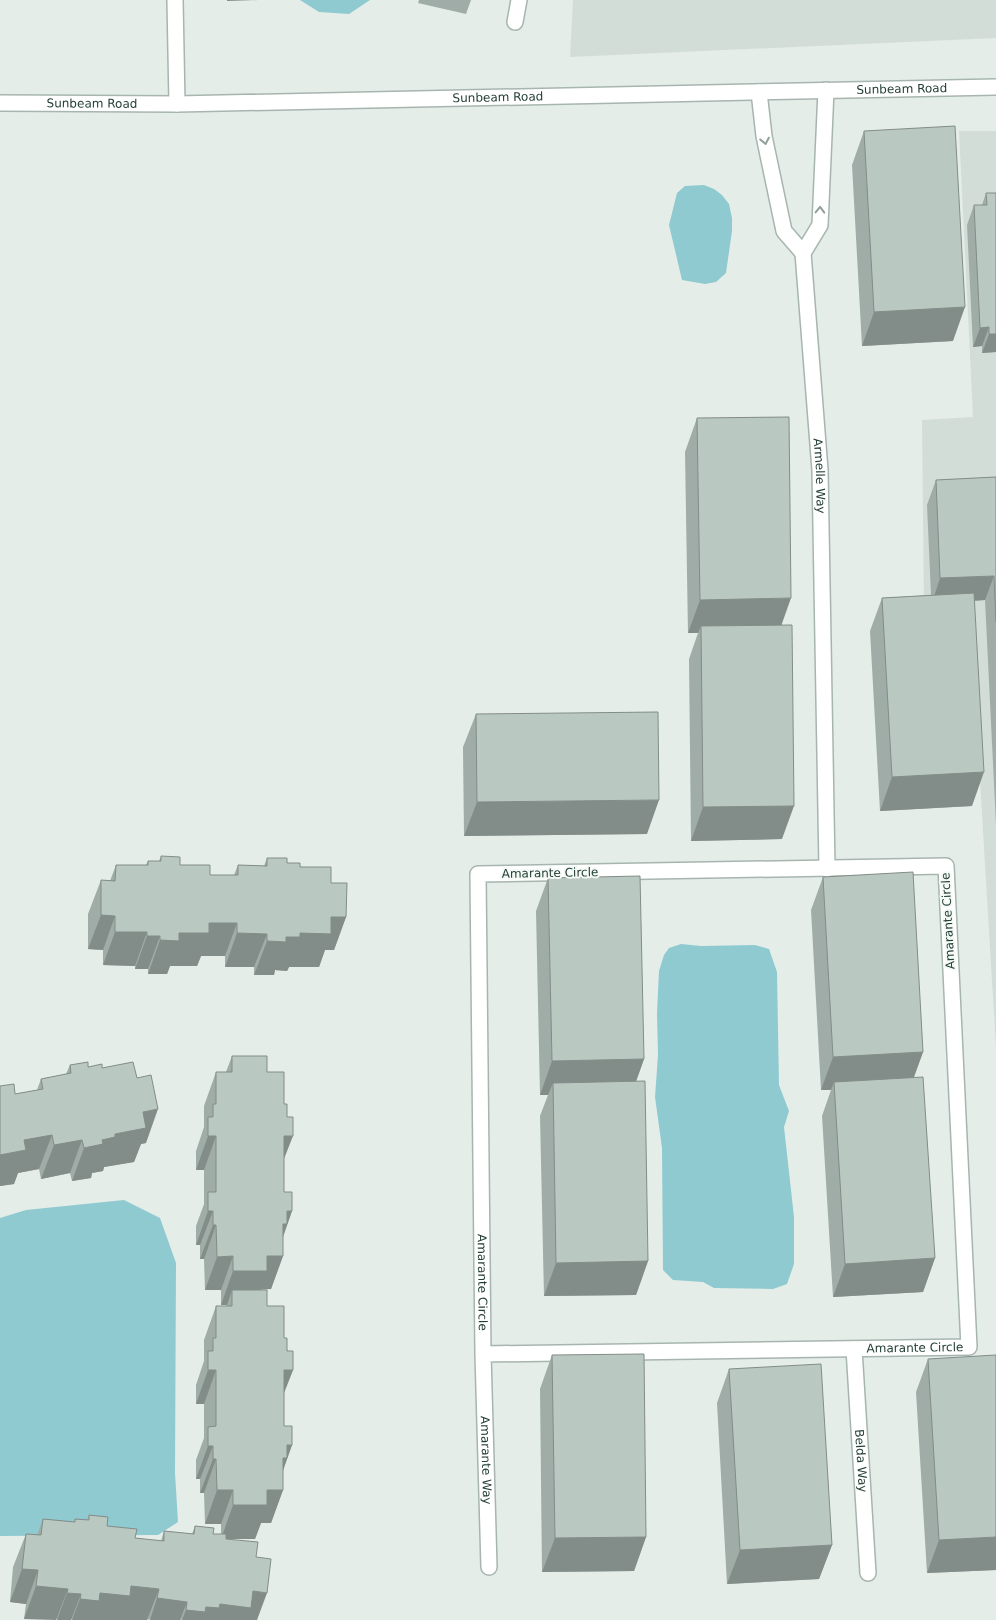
<svg xmlns="http://www.w3.org/2000/svg" width="996" height="1620" font-family="'DejaVu Sans',sans-serif">
  <rect width="100%" height="100%" fill="#e5ede9"/>
  <path fill="#d3ddd8" d="M573 0H996V38L570 57Z
    M959 131H996V1048L970 614 924 612 922 420 973 417Z"/>
  <path fill="#8fcad0" d="M300 0H370L349 14 319 12Z
    M704 185 714 189 722 195 729 204 732 218V231L726 273 716 282 705 284 682 280 669 225 677 193 685 186Z
    M681 944 701 946 755 945 769 949 777 972 779 1085 789 1111 784 1127 794 1217V1264L787 1284 773 1289 714 1288 703 1282 673 1280 663 1270 662 1148 655 1097 658 1055 657 1013 659 971 664 955 669 948Z
    M124 1200 160 1218 176 1263 175 1473 178 1522 158 1535 0 1536V1218L26 1210Z"/>
  <g fill="none" stroke-linecap="round" stroke-linejoin="round">
    <defs>
      <g id="minor">
        <path d="M175 0 177 104"/>
        <path d="M515 22 519 0"/>
        <path id="s1" d="M759 92 764 136 784 231 803 253 820 470 827 869"/>
        <path id="s2" d="M0 103 177 104 996 87"/>
        <path d="M803 253 820 225 826 90"/>
        <path id="s3" d="M854 1349 868 1573"/>
        <path id="s4" d="M483 1354 969 1347 946 866 478 874 483 1354 489 1567"/>
      </g>
    </defs>
    <use href="#minor" stroke="#a7b5b0" stroke-width="18"/>
    <use href="#minor" stroke="#fff" stroke-width="15"/>
  </g>
  <path fill="#a0aca7" d="M419 0H471L466 14 418 3Z
    M864 131 953 341 862 346 852 165Z
    M986 193 996 352 982 353V346L973 347 967 225 974 205H982Z
    M697 418 782 625V839L691 841 689 659 698 633H688L685 452Z
    M996 477V825L985 600 974 601 972 806 880 811 870 631 882 598 931 595 927 505 936 480Z
    M476 714 647 834 464 836 463 747Z
    M161 856 180 865 210 875H234L238 865 264 866 267 858 287 863 300 867 331 883 346 917 334 950H325L319 967H289L287 971 275 970 274 975H254V967H225V956H201L197 966H170L167 974H148V969H135V966L103 965V950L88 949V914L101 880 110 881 116 865H146L148 861H159Z
    M823 877 923 1052 914 1077 935 1258 923 1292 833 1297 822 1116 831 1090H821L811 910Z
    M548 878 644 1059 636 1081 648 1261 636 1295 544 1296 540 1116 548 1095H540L536 911Z
    M232 1056 267 1072 284 1159V1192L292 1211 283 1237V1256L271 1289 261 1290 267 1306 284 1338 293 1370 284 1393V1426L292 1445 283 1470V1490L271 1523H261L255 1539H226L256 1557 257 1620 24 1619 26 1604 10 1602 13 1567 26 1534 37 1535 43 1519 74 1522 75 1519 87 1520 89 1515 107 1526 135 1538 161 1541 164 1531 192 1534 195 1526 213 1534H221V1524H205L204 1493H200V1479H196V1460L204 1438V1404H196V1385L204 1361V1340L216 1306H226L227 1305H221V1290H205L204 1259H200V1245H196V1226L204 1204V1170H196V1151L204 1127V1106L216 1072H226Z
    M70 1065 102 1068 146 1143 141 1144 134 1162 104 1167 103 1171 92 1173 91 1178 72 1181 70 1173 41 1179 39 1169 18 1173 14 1184 0 1186V1086L15 1094 37 1090 41 1079 66 1074Z
    M552 1355 646 1537 634 1571 542 1572 540 1389Z
    M928 1359 996 1570 927 1573 916 1392Z
    M729 1369 832 1545 819 1579 727 1584 717 1403Z"/>
  <path fill="#828c88" d="M227 0H258L227 1Z
    M965 307 953 341 862 346 874 312Z
    M989 327 982 346 973 347 980 328Z
    M989 334H996V352L982 353Z
    M994 576 985 600 932 603 940 578Z
    M791 598 779 632 701 626 698 633H688L700 600Z
    M984 772 972 806 880 811 892 777Z
    M659 800 647 834 464 836 477 802Z
    M794 806 782 839 691 841 703 807Z
    M101 915 115 916 103 950 88 949Z
    M331 917H346L334 950H325L319 967H289L287 971 275 970 274 975H254L267 941 300 933Z
    M209 923H237L225 956H201L197 966H170L167 974H148L160 940 179 933Z
    M115 932H147L135 966 103 965Z
    M237 933 267 934 254 967H225Z
    M147 936H160L148 969H135Z
    M923 1052 911 1085 834 1082 831 1090H821L833 1057Z
    M644 1059 632 1093 553 1083 548 1095H540L552 1061Z
    M158 1109 146 1143 141 1144 134 1162 104 1167 103 1171 92 1173 91 1178 72 1181 84 1148 115 1134 143 1112Z
    M52 1135 39 1169 18 1173 14 1184 0 1186V1155L24 1140Z
    M208 1136H216L204 1170H196Z
    M284 1136H293L280 1169Z
    M82 1140 70 1173 41 1179 54 1145Z
    M208 1211H213L200 1245H196Z
    M287 1211H292L280 1245 283 1256 271 1289H261L255 1305 232 1290 227 1305H221L233 1271 267 1256Z
    M213 1225H216L204 1259H200Z
    M233 1256 221 1290H205L217 1257Z
    M935 1258 923 1292 833 1297 845 1264Z
    M648 1261 636 1295 544 1296 556 1263Z
    M208 1370H216L204 1404H196Z
    M284 1370H293L280 1403Z
    M287 1445H292L280 1479 283 1490 271 1523H261L255 1539H221L233 1505 267 1490Z
    M208 1446H213L200 1479H196Z
    M213 1459H216L204 1493H200Z
    M217 1490H233L221 1524H205Z
    M646 1537 634 1571 542 1572 555 1538Z
    M996 1537V1570L927 1573 939 1540Z
    M832 1545 819 1579 727 1584 740 1550Z
    M22 1569 38 1570 26 1604 10 1602Z
    M36 1586 68 1589 56 1620 24 1619Z
    M131 1586 159 1589 147 1620H72L80 1599 100 1593Z
    M253 1591 267 1593 257 1620H182L186 1610 206 1607Z
    M67 1593 81 1594 71 1620H57Z
    M157 1598 187 1602 180 1620H150Z"/>
  <path fill="#bac8c2" stroke="#828c88" d="M955 126 965 307 874 312 864 131Z
    M986 193H996V334H989V327L980 328 974 205H987Z
    M789 417 791 598 700 600 697 418Z
    M996 477V622L994 576 940 578 936 480Z
    M974 593 984 772 892 777 882 598Z
    M792 625 794 806 703 807 701 626Z
    M658 712 659 800 477 802 476 714Z
    M161 856 180 857V865H210V875H238V865L267 866V858H287V863H300V867H331V883H347L346 917H331V934L300 933V937H286V942L267 941V934L237 933V923H209V933H179V941L160 940V936H147V932H115V916L101 915V880L115 881 116 865H148V861H161Z
    M913 872 923 1052 833 1057 823 877Z
    M640 876 644 1059 552 1061 548 878Z
    M232 1056H267V1072H284V1104H287V1117H293V1136H284V1192H292V1211H287V1224H283V1256H267V1271H233V1256L217 1257 216 1225H213V1211H208V1192H216V1136H208V1117H213V1104H216V1072H232Z
    M88 1062V1067L102 1064V1068L133 1062 137 1078 151 1075 158 1109 143 1112 146 1128 115 1134V1137L102 1140 103 1144 84 1148 82 1140 54 1145 52 1135 24 1140 26 1150 0 1155V1086L14 1084 15 1094 43 1089 41 1079 71 1073 70 1065Z
    M923 1077 935 1258 845 1264 834 1082Z
    M645 1081 648 1261 556 1263 553 1083Z
    M232 1290H267V1306H284V1338H287V1351H293V1370H284V1426H292V1445H287V1458H283V1490H267V1505H233V1490H217L216 1459H213V1446H208V1427L216 1426V1370H208V1351H213V1338H216V1306H232Z
    M644 1354 646 1537 555 1538 552 1355Z
    M996 1355V1537L939 1540 928 1359Z
    M821 1364 832 1545 740 1550 729 1369Z
    M89 1515 108 1517 107 1526 137 1529 135 1538 164 1541V1531L194 1534 195 1526 214 1528 213 1534H226V1539L258 1542 256 1557 271 1559 267 1593 253 1591 251 1608 220 1604 219 1608 206 1607 205 1612 186 1610 187 1602 157 1598 159 1589 131 1586 130 1596 100 1593 99 1601 80 1599 81 1594 67 1593 68 1589 36 1586 38 1570 22 1569 26 1534 41 1535 43 1519 75 1522V1519L89 1520Z"/>
  <defs><path id="oneway-chevron" d="M-2-3.5L2.5 0L-2 3.5" fill="none" stroke-width="1.6" stroke-linecap="round" stroke-linejoin="round" transform="scale(1.25)"/></defs>
  <g stroke="#929f9a">
    <use href="#oneway-chevron" transform="translate(765 141) rotate(79)"/>
    <use href="#oneway-chevron" transform="translate(820 210) rotate(-88)"/>
  </g>
  <g text-anchor="middle" stroke-width="4" stroke-linejoin="round" paint-order="stroke">
    <g font-size="12" fill="#243f36" stroke="#f5faf7">
      <text dy="4" stroke="none"><textPath href="#s2" startOffset="902">Sunbeam Road</textPath></text>
      <text dy="4" stroke="none"><textPath href="#s2" startOffset="498">Sunbeam Road</textPath></text>
      <text dy="4" stroke="none"><textPath href="#s2" startOffset="92">Sunbeam Road</textPath></text>
      <text dy="4" stroke="none"><textPath href="#s1" startOffset="394">Armelle Way</textPath></text>
      <text transform="translate(550 873) rotate(-1)" y="4">Amarante Circle</text>
      <text transform="translate(948 921) rotate(-93)" y="4">Amarante Circle</text>
      <text dy="4" stroke="none"><textPath href="#s4" startOffset="1844">Amarante Circle</textPath></text>
      <text dy="4" stroke="none"><textPath href="#s4" startOffset="432">Amarante Circle</textPath></text>
      <text dy="4" stroke="none"><textPath href="#s4" startOffset="2022">Amarante Way</textPath></text>
      <text dy="4" stroke="none"><textPath href="#s3" startOffset="112">Belda Way</textPath></text>
    </g>
  </g>
</svg>
